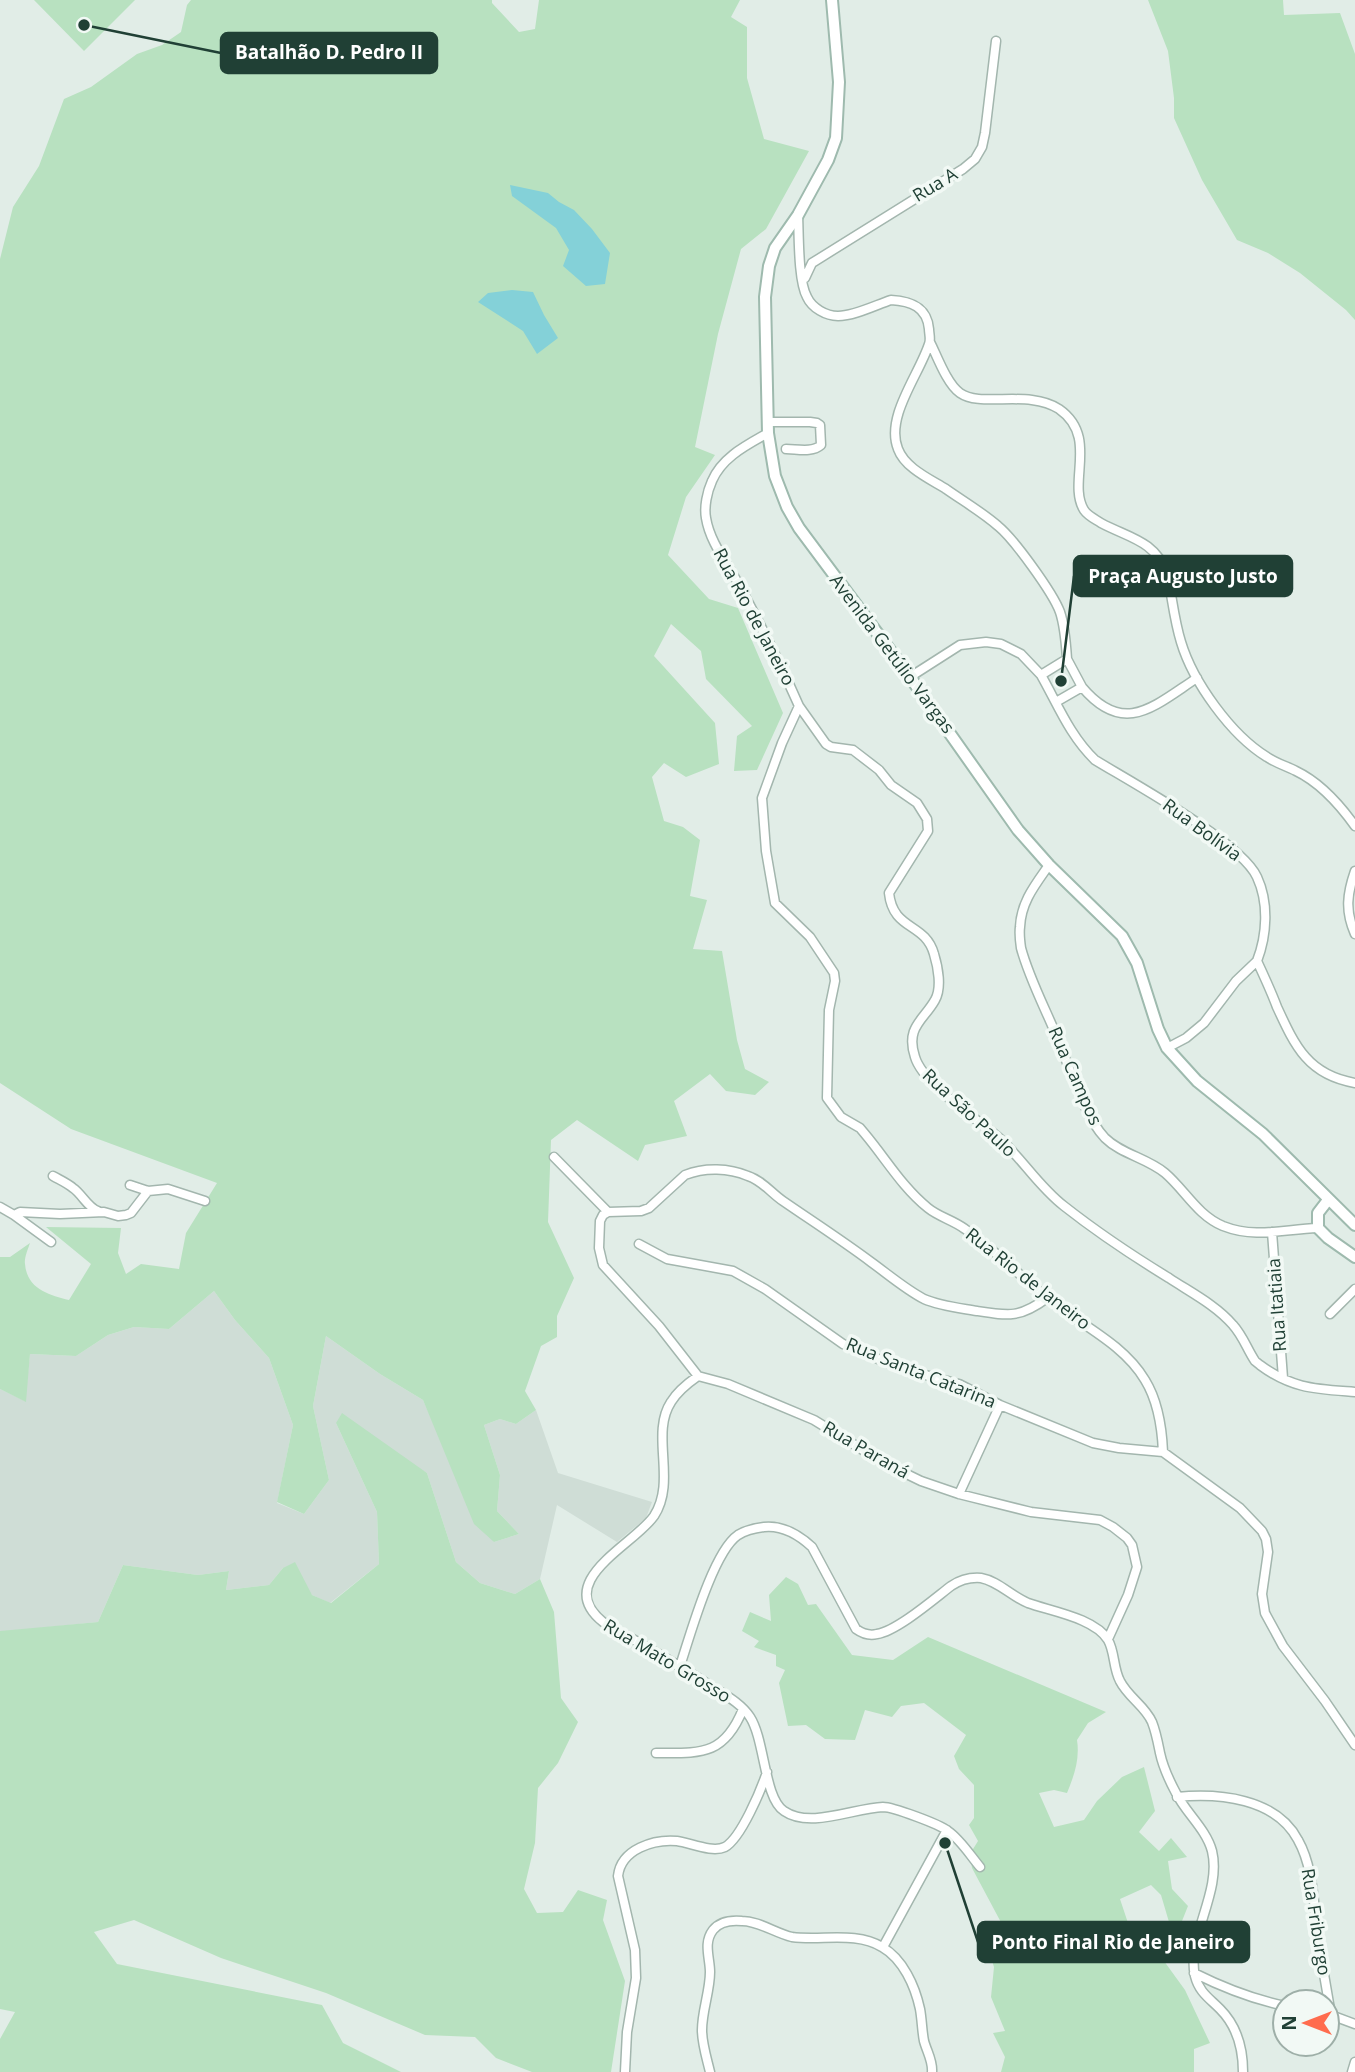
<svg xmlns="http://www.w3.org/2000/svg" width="1355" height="2072" font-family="'Open Sans',sans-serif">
  <rect width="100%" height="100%" fill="#e1ede7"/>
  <path fill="#cfddd6" d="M214 1291 235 1320 269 1358 293 1425 277 1503 304 1514 329 1480 313 1406 326 1336 380 1374 423 1400 441 1440 494 1542 519 1534 497 1511 500 1475 484 1425 500 1419 516 1424 536 1410 558 1473 652 1502 646 1518 617 1542 557 1505 540 1579 515 1594 480 1583 456 1562 427 1473 336 1423 377 1512 379 1564 330 1603 312 1595 283 1568 269 1585 226 1590 229 1571 198 1575 123 1565 98 1622 0 1632V1389L25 1401 30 1354 76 1356 108 1335 134 1327 169 1329Z"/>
  <path fill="#b8e1c0" d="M34 0H135L84 51Z
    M191 0H492V3L519 32 535 29 539 0H740L731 17 747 27V78L764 139 809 151 766 229 741 249 718 334 695 447 715 455 686 497 668 555 709 599 738 608 783 713 757 770 734 771 737 736 752 726 706 679 701 651 671 624 654 656 715 723 719 764 686 777 664 763 652 777 664 821 683 827 700 840 690 896 707 900 693 949 722 951 737 1040 745 1069 769 1082 755 1095 726 1091 710 1074 674 1101 687 1136 645 1145 638 1161 577 1120 551 1140 548 1222 574 1278 557 1316V1337L541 1346 525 1391 536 1410 516 1424 500 1419 484 1425 500 1475 497 1511 519 1534 494 1542 474 1524 423 1400 380 1374 326 1336 313 1406 329 1480 304 1514 277 1502 293 1425 269 1358 235 1320 214 1291 169 1329 134 1327 108 1335 76 1356 30 1354 26 1402 0 1389V1257H10L30 1243C28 1249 24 1258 25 1264 27 1289 49 1295 69 1300L91 1264 46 1227 121 1228 118 1253 126 1274 141 1264 179 1269 186 1233 217 1183 71 1129 0 1083V259L13 207 39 166 64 99 91 87 137 54 162 45 181 32 187 5Z
    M1148 0H1283L1284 15 1340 13 1355 54V320L1346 310 1300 273 1268 253 1237 240 1202 180 1174 118V98L1168 51Z
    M342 1413 427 1473 456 1562 480 1583 515 1594 540 1579 554 1612 561 1698 578 1722 558 1763 538 1788 535 1843 524 1889 537 1913 563 1912 578 1890 607 1900 603 1920 625 1981 611 2072H532L496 2058 475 2037 425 2035 326 1993 221 1958 134 1920 94 1932 117 1964 322 2005 343 2043 401 2072H0V2039L15 2012 0 2009V1631L98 1622 123 1565 198 1575 229 1571 226 1590 269 1585 283 1568 295 1562 312 1595 331 1603 379 1564 377 1512 336 1423Z
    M786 1577 798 1584 808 1605 816 1604 852 1655 893 1660 928 1637 1106 1712 1088 1723 1077 1740C1080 1759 1074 1776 1067 1793L1054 1790 1039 1793 1054 1827 1084 1820 1097 1801 1122 1777 1144 1767 1155 1811 1139 1832 1159 1851 1171 1838 1187 1857 1168 1861 1172 1889 1188 1906 1182 1921 1169 1922 1161 1895 1151 1885 1120 1899 1133 1938 1143 1954 1164 1961 1185 1990 1210 2043 1194 2049V2072H1001L1005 2057 993 2033 1005 2031 991 1997 994 1967 981 1927 1004 1928 972 1868 970 1854 978 1841 969 1825 974 1818V1785L959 1769 954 1756 966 1735 924 1703 901 1706 892 1717 865 1710 855 1740 825 1739 806 1725 788 1726 779 1683 785 1670 776 1666V1655L754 1647 759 1641 742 1631 750 1612 771 1621 769 1595Z"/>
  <path fill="#84d1d8" d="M510 185 548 193 559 202 574 210 592 229 610 253 605 284 586 286 563 266 569 250 556 228 512 196Z
    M512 290 533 292 544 315 558 338 537 354 523 331 478 302 488 293Z"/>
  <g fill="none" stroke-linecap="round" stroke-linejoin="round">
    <defs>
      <path id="street" d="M798 215C799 235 798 281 807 297 812 308 826 316 838 316 854 316 876 305 891 300 911 301 927 307 929 329 929 334 931 339 929 344 919 375 885 417 898 449 905 468 930 479 946 489 963 501 982 512 998 526 1014 539 1053 593 1060 612 1065 627 1066 644 1067 659
        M805 278 812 263 963 169 975 159 982 147 985 133 996 41
        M930 342C937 356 947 384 960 393 981 408 1029 389 1059 409 1099 437 1067 482 1084 510 1088 516 1095 519 1101 523 1129 538 1154 540 1167 573 1172 596 1174 620 1181 642 1193 682 1231 735 1267 757 1276 763 1286 766 1296 771 1319 782 1340 805 1355 826
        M768 422H810L817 423 820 425 821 445C812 453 797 449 786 449
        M768 433C747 445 722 457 712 481 707 492 704 507 706 518 710 543 728 564 739 585 761 625 781 665 799 706L782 743 762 798 766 851 775 903 810 937 834 973 835 981 829 1010 827 1098 841 1117 860 1128 865 1134C886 1159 902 1187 928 1208 939 1217 953 1220 965 1229 994 1249 1019 1275 1047 1298 1079 1324 1123 1343 1145 1380 1158 1401 1162 1428 1163 1452L1240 1508 1262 1531 1266 1539 1268 1552 1262 1594 1265 1613 1283 1646 1325 1701 1355 1745
        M910 677 960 645 986 642 1001 644 1021 654 1041 675
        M1082 687C1124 737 1154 706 1197 678
        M1056 702 1082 687 1067 659 1041 675C1058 705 1070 736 1095 760 1131 782 1241 842 1257 877 1269 903 1267 935 1257 961 1264 976 1271 991 1277 1007 1295 1046 1308 1075 1355 1083
        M799 706 826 744 831 747 853 750 879 770 891 785 917 803 927 819 928 831 889 893C893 931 925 922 934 954 938 967 942 988 935 1000 924 1020 905 1027 915 1057 923 1084 976 1118 998 1137 1022 1158 1038 1186 1064 1206 1097 1232 1133 1256 1169 1278 1190 1292 1216 1305 1233 1325 1243 1336 1247 1349 1255 1361L1260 1365C1292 1389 1317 1389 1355 1392
        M1049 865C1035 885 1021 902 1020 927 1019 934 1020 941 1021 948 1029 978 1045 1008 1057 1037 1069 1066 1084 1116 1105 1138 1121 1154 1147 1158 1165 1173 1185 1190 1197 1215 1223 1226 1256 1239 1284 1229 1318 1228
        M1355 871C1347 894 1345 911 1355 934
        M1167 1048 1186 1038 1204 1023 1236 981 1257 961
        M554 1157 608 1212
        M53 1176C60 1180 67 1183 73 1188 82 1194 88 1208 98 1211
        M130 1185 148 1191 168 1189 205 1201
        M0 1207 14 1215 51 1242
        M14 1215 20 1212 60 1214 104 1212 118 1216 126 1215 131 1213 148 1191
        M1272 1232 1283 1378
        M639 1244 667 1259 733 1271 765 1289 843 1344 868 1355 907 1370 959 1384 1000 1405 1093 1443 1119 1448 1163 1452
        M1047 1298C1020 1318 1009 1316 977 1311 960 1308 940 1306 924 1299 905 1289 889 1275 871 1262 843 1241 812 1221 783 1201 771 1193 763 1181 748 1176 729 1168 705 1167 685 1175L649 1208 641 1211 608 1212 603 1215 600 1221 599 1248 603 1265 659 1326 698 1376 728 1384 814 1420 884 1463 921 1481 959 1494 1031 1512 1100 1520 1113 1527 1127 1538 1132 1545 1137 1567 1128 1595 1108 1639
        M1330 1314 1355 1289
        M698 1376C688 1383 677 1392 671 1402 650 1434 677 1481 654 1516 634 1545 552 1581 603 1622 638 1642 674 1662 708 1684 723 1694 740 1702 750 1717 765 1740 764 1798 784 1811 810 1829 854 1808 883 1807 893 1807 939 1824 948 1831 960 1839 970 1855 980 1867
        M959 1494 1000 1405
        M680 1666C690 1636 713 1552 738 1535 746 1530 756 1528 764 1527 783 1525 799 1535 812 1547L856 1629C863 1634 869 1636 877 1634 897 1631 934 1599 951 1586 960 1580 969 1577 981 1578 998 1581 1011 1596 1028 1603 1050 1611 1095 1618 1108 1640 1115 1652 1113 1668 1120 1681 1128 1697 1145 1706 1152 1722 1156 1732 1158 1743 1160 1753 1163 1767 1169 1780 1176 1793 1186 1813 1206 1829 1212 1851 1222 1892 1186 1938 1195 1976 1199 1992 1209 1998 1220 2009 1237 2026 1243 2049 1243 2072
        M656 1753C701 1753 724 1756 743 1709
        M1177 1797C1219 1793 1276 1798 1298 1840 1311 1863 1313 1892 1316 1919 1320 1951 1325 1983 1331 2015
        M883 1947 947 1830
        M1194 1973C1224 1988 1252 1999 1285 2006
        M1328 2014 1355 2024
        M625 2072 627 2032 636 1978 635 1950 618 1876C621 1849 654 1839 677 1841 691 1843 712 1853 725 1847 741 1838 761 1790 767 1772
        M710 2072C707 2059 702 2044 702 2030 702 2011 710 1991 710 1972 710 1958 703 1943 713 1930 720 1921 731 1920 742 1921 759 1921 775 1933 792 1937 821 1941 856 1931 882 1947 903 1959 915 1986 920 2009 922 2020 922 2031 924 2041 927 2052 933 2061 932 2072
        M1352 2072 1355 2062"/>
      <path id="secondary" d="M832 0 839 82 836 138 828 160 798 215 775 248 769 266 765 297 768 433 775 476 787 507 799 528 910 677 1018 830 1049 865 1122 936 1137 963 1158 1029 1167 1048 1197 1081 1263 1134 1355 1225
        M1328 1200 1318 1213V1228L1328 1238 1355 1257"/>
    </defs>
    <use href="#street" stroke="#a3b6ae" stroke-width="11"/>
    <use href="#secondary" stroke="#9ebaae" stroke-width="14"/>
    <use href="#street" stroke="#fff" stroke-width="8"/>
    <use href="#secondary" stroke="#fff" stroke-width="10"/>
  </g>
  <g text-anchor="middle" stroke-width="7" stroke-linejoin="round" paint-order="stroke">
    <g font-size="18" fill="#204035" stroke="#f2f9f5">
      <text transform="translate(935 185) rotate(-31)" y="6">Rua A</text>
      <text transform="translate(754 617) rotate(62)" y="6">Rua Rio de Janeiro</text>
      <text transform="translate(892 654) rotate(53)" y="6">Avenida Getúlio Vargas</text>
      <text transform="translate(1202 830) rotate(36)" y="6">Rua Bolívia</text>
      <text transform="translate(1075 1076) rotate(66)" y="6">Rua Campos</text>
      <text transform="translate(969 1113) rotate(43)" y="6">Rua São Paulo</text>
      <text transform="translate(1028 1279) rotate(38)" y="6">Rua Rio de Janeiro</text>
      <text transform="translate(1277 1305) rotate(-94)" y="6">Rua Itatiaia</text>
      <text transform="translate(921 1373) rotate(22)" y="6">Rua Santa Catarina</text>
      <text transform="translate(866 1450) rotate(30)" y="6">Rua Paraná</text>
      <text transform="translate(667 1661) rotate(31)" y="6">Rua Mato Grosso</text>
      <text transform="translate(1316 1922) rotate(81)" y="6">Rua Friburgo</text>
    </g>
  </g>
  <path fill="none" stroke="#204035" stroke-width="2.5" d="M84 25L221 53M1061 681L1074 576M945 1843L978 1942"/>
  <g fill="#204035" stroke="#f2f9f5" stroke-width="2.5">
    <circle cx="84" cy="25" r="7"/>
    <circle cx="1061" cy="681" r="7"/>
    <circle cx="945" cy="1843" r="7"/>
  </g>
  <g fill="#204035" stroke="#204035" stroke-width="2.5">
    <rect x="221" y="33" width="216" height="40" rx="7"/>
    <rect x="1074" y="556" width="218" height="40" rx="7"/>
    <rect x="978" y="1922" width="271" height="40" rx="7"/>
  </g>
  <g font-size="19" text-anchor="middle" font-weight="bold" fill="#fff">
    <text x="329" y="59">Batalhão D. Pedro II</text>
    <text x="1183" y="583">Praça Augusto Justo</text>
    <text x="1113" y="1949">Ponto Final Rio de Janeiro</text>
  </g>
  <g transform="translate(1306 2023) rotate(270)"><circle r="33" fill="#f2f9f5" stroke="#9eafa8" stroke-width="2"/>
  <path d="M0-5L12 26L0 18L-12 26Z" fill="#ff6c4e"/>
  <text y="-10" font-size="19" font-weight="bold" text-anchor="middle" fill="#204035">N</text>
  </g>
</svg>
